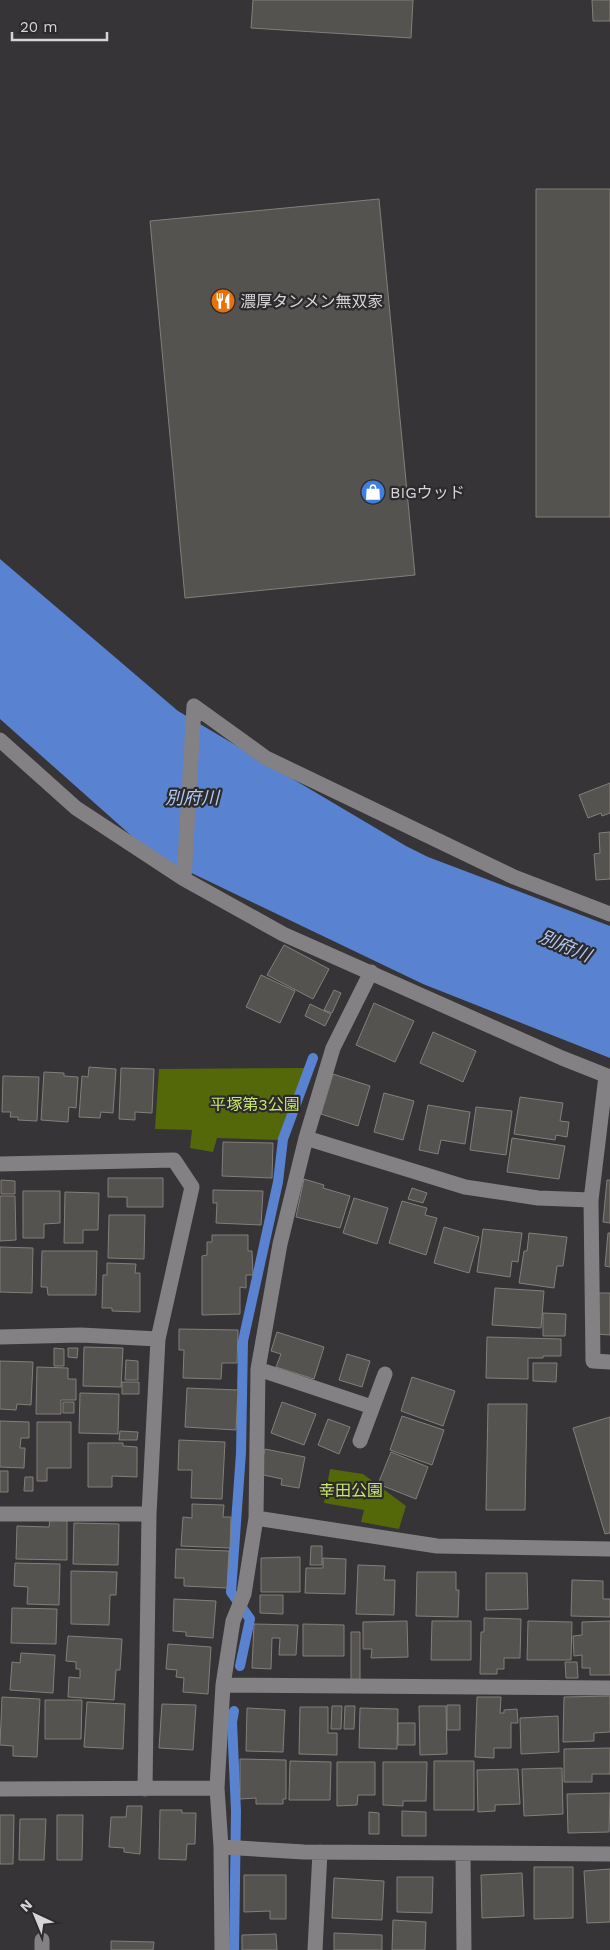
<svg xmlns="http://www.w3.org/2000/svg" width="610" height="1950" font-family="'Work Sans','Noto Sans JP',sans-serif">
  <rect width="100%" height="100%" fill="#363437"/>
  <path fill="#546709" d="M307 1068 280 1140 217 1138 213 1152 190 1148 192 1130 155 1129 159 1069Z
    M330 1469 363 1474 406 1506 399 1529 361 1522 364 1510 324 1503Z"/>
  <path fill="#5982d1" d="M0 559 178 711 406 846 428 857 610 926V1058L423 984 152 854 0 719Z"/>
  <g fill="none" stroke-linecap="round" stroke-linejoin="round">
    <path stroke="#5982d1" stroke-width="10" d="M240 1666 250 1619 231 1592 241 1453 243 1341 278 1182 283 1139 313 1058
      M234 1711 232 1722 236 1811 234 1950"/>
  </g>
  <path fill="#55534f" stroke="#827f7b" d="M253 0H413L411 38 251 28Z
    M592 0H610V21H593Z
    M536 189H610V517H536Z
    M379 199 415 575 185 598 150 221Z
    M610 783V813L602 816 601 813 588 818 579 795Z
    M610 832V879L596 880 594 854 600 853 599 833Z
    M284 945 329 969 313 999 267 975Z
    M261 975 295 991 280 1023 246 1007Z
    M334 990 341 993 332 1013 324 1010Z
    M374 1003 414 1021 395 1062 356 1045Z
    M310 1004 331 1014 325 1026 305 1016Z
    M433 1032 476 1051 463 1082 420 1063Z
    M89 1067 116 1069 113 1113 101 1112 100 1118 79 1117 82 1076 88 1077Z
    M121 1068 154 1069 152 1113 135 1112V1120L119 1119Z
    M44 1072 64 1073V1076L78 1077 76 1108 69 1107 68 1122 41 1120Z
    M333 1074 370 1086 358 1126 321 1114Z
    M3 1076 39 1077 37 1121 18 1120V1117H10L11 1112H2Z
    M384 1093 414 1101 403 1140 374 1132Z
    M520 1097 563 1103 560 1121 569 1122 567 1137 556 1135 555 1140 514 1134Z
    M428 1105 470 1112 465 1144 441 1140 438 1154 419 1150Z
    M476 1107 512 1111 506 1155 470 1150Z
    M512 1138 565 1146 559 1179 507 1172Z
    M223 1142 273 1143 272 1178 222 1176Z
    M108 1178H163V1207H127V1197H108Z
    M304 1179 324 1185 323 1188 350 1196 340 1228 296 1217Z
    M1 1180 15 1181V1194H1Z
    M607 1180H610V1223L603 1222Z
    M412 1188 427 1193 423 1203 408 1199Z
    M213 1190 263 1191 261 1225 216 1223 217 1203H213Z
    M23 1191H60V1223L44 1224V1238H23Z
    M65 1192 99 1193 98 1230H83V1243H64Z
    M0 1196H15L16 1240 0 1241Z
    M354 1198 388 1208 377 1244 343 1233Z
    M402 1201 427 1208 425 1215 437 1218 426 1255 389 1243Z
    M109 1215H145L144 1259 108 1258Z
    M444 1227 479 1237 469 1273 434 1263Z
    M483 1229 522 1233 518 1262 512 1261 510 1277 477 1272Z
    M529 1233 567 1237 563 1266H557L554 1288 519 1283 524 1251H527Z
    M608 1233H610V1267L605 1266Z
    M212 1235H248V1251H252L253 1275H246V1288L240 1287V1314L202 1315V1256L207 1255V1242H212Z
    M0 1247 33 1248 32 1293 0 1292Z
    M42 1251H97L96 1295H48L47 1287H41Z
    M107 1263 136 1264 135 1273H140V1312L112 1311V1308H102L103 1275H107Z
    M495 1288 544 1291 541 1328 492 1325Z
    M598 1293H610V1335L596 1334Z
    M543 1313 566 1314 565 1336H543Z
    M179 1329 238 1330 237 1363H222L221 1379 183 1378 184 1350H179Z
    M277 1332 324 1347 314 1379 276 1367 281 1354 271 1351Z
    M487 1337 561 1339V1356H543V1358H528V1379L486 1378Z
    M84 1347 123 1348 121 1387 83 1386Z
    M54 1348 64 1349V1366H54Z
    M68 1348H78L77 1358 68 1357Z
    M347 1354 370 1361 362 1387 339 1380Z
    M126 1360 138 1361V1380H125Z
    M0 1361 33 1362 31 1405 17 1404 16 1410 0 1409Z
    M533 1363H557L556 1382 533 1381Z
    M37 1367 68 1368V1379H76V1400H61V1414H36Z
    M412 1377 455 1391 443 1426 401 1411Z
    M122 1382H139V1394H122Z
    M187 1388 238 1390 236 1430 185 1427Z
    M80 1393 119 1394 118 1434 79 1433Z
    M63 1402H74V1413H63Z
    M282 1402 316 1414 304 1445 271 1433Z
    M488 1404H527L525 1510H486Z
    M402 1416 444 1430 432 1465 390 1450Z
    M610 1417V1533L605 1534 573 1428Z
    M328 1419 350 1427 339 1454 318 1445Z
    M0 1421 29 1422V1438H21L20 1448H25L24 1468 0 1467Z
    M37 1422H71V1468H47V1481H37Z
    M120 1431 138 1432 137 1440H119Z
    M179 1440 225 1442 222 1499 191 1498 192 1470H178Z
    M88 1443H123V1446L137 1447V1477L112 1476V1487H88Z
    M265 1449 305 1457 299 1488 281 1485 282 1479 259 1474Z
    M391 1452 428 1467 416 1499 378 1484Z
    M0 1471H8V1492H0Z
    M25 1477H33V1491H24Z
    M192 1504 224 1505 223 1517H231L230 1548 181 1546 183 1517 192 1518Z
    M50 1520 67 1521V1560L16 1559 17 1526 49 1527Z
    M74 1523 119 1524 118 1565 73 1564Z
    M311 1546H322V1565H310Z
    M176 1549 229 1551 227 1588 184 1586V1578H175Z
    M300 1557V1592H261V1558Z
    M323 1558 346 1559 345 1594 305 1593 306 1568H323Z
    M15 1563 60 1564 59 1605 27 1604 28 1587 14 1586Z
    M358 1565 385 1566 384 1580H395L394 1615 356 1614Z
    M71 1571 117 1572 116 1595H110L109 1625 71 1624Z
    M417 1572H456V1590H459L458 1617 416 1616Z
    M486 1573H527L528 1609 486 1610Z
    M572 1580 603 1581V1599H610V1617L571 1616Z
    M260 1595H283V1614L260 1613Z
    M174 1599 216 1601 213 1638 186 1636V1632L173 1631Z
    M12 1608 57 1609 56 1644 11 1643Z
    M484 1618 521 1619 520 1658H504V1669H497V1674H480L481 1632H484Z
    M407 1621 408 1657 371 1658 372 1649H363V1622Z
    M432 1621H471V1660H431Z
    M528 1621 572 1622 571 1660H527Z
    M610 1621V1675H590V1668H582V1655L574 1656 573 1636 582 1635V1622Z
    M254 1624 298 1625 296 1655H279L280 1638H272L271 1669 252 1668Z
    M303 1624 344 1625V1656H303Z
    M351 1632H360V1680H351Z
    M68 1636 122 1639 120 1670H116L114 1700 68 1697 69 1677 80 1678V1669H76V1662L66 1661Z
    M168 1644 211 1647 208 1694 183 1692 184 1678 176 1677 177 1670 166 1669Z
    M21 1653 55 1655 53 1693 10 1690 12 1662 20 1663Z
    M565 1662H577L578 1678H566Z
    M610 1696V1732L594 1733V1741L563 1742 564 1697Z
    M2 1697 40 1699 37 1757 13 1756V1746L0 1745Z
    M477 1697H501L500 1713H504V1710L517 1709 518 1723H511V1748H494V1758L475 1757Z
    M45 1700H82L81 1739H45Z
    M87 1702 125 1704 123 1749 84 1747Z
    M162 1704 196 1705 193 1750 159 1748Z
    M447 1705H460V1730H447Z
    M332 1706H342L341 1729H331Z
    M345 1706H355L354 1729H344Z
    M419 1706H446L447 1754 420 1755Z
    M300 1707H328V1733H337V1755L299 1754Z
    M247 1708 285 1710 283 1752 246 1751Z
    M360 1708 398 1709 397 1749 359 1748Z
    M558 1716 559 1752 521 1754 520 1718Z
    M398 1723H415V1745H398Z
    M610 1748V1774H592V1782H564V1749Z
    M240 1759 286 1760V1799H283V1804H256V1798L240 1799Z
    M290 1761 331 1762 330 1800H289Z
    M434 1761H474V1810H434Z
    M337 1762H375V1795H358L357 1805 337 1806Z
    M383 1762H427L426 1801H403V1806L383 1805Z
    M562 1768 563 1814 524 1816 522 1769Z
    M518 1769 520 1804 495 1805V1811L478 1812 477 1770Z
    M610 1793 609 1832 568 1833 567 1794Z
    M127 1806H142L140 1854 124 1852V1848L109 1847 111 1817H126Z
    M160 1810H182V1813H196L195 1844H187L186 1860 159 1859Z
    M402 1811 426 1812V1836H402Z
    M369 1812 379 1813V1834H369Z
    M0 1815H14L13 1864H0Z
    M57 1815H83L82 1860H57Z
    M20 1819H46L44 1860H19Z
    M534 1867H573V1918L534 1919Z
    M610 1869V1922L587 1923 584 1871Z
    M522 1873 524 1916 482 1918 481 1875Z
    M244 1875H286V1919H270V1911L244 1912Z
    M397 1877H433L432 1913 397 1912Z
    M334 1878 384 1881 382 1920 332 1918Z
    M393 1920 426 1922 425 1950H392Z
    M334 1933 382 1935V1950H334Z
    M276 1934 277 1950H242V1935Z
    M111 1941 154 1942 153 1950H111Z"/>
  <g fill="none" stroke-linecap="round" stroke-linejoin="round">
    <path stroke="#848185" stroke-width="15" d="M194 706 266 758 514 877 610 914
      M0 740 76 808 184 879 283 934 562 1058 610 1077
      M184 879 194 706
      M306 1138 333 1048 371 972
      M0 1164 174 1160 192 1187 158 1339 149 1514 145 1789
      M591 1200 593 1361 610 1362
      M0 1337 81 1335 158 1339
      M258 1369 372 1407
      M360 1441 385 1374
      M0 1514H149
      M256 1518 437 1546 610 1549
      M223 1685 610 1688
      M0 1789 217 1788
      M221 1847 304 1852 610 1854
      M463 1853 464 1950
      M42 1950V1940
      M222 1950 221 1847 217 1788 223 1685 233 1621 244 1594 256 1518 258 1369 280 1244 306 1138 465 1187 538 1198 591 1200 606 1076
      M315 1950 320 1852"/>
  </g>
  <defs>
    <symbol id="restaurant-disc" viewBox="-11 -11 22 22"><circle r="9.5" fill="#e8710a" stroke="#2c2a2d"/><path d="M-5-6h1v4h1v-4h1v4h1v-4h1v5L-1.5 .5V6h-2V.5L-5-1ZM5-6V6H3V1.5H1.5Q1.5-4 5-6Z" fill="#fff"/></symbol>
    <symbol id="shop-disc" viewBox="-11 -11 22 22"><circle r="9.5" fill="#3f7fe0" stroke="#2c2a2d"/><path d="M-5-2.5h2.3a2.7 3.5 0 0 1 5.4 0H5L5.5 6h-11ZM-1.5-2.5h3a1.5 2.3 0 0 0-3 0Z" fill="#fff"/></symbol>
  </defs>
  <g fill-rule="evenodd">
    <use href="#restaurant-disc" x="209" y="287" width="28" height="28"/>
    <use href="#shop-disc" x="359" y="478" width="28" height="28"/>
  </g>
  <g text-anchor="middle" stroke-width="4.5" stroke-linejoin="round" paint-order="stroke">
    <g font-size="16" fill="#d5d4d6" stroke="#2c2a2d" text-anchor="start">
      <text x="240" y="307">濃厚タンメン無双家</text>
      <text x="390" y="498">BIGウッド</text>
    </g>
    <g font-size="16" fill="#c8e868" stroke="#2c2a2d">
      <text x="255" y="1110">平塚第3公園</text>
      <text x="351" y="1496">幸田公園</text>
    </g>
    <g font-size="18" font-style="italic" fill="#b2c9f2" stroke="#2c2a2d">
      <text x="192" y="804">別府川</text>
      <text transform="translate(565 946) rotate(23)" y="6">別府川</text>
    </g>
  </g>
  <g transform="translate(35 1915) rotate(316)" stroke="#2c2a2d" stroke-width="4" paint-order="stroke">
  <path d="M0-4L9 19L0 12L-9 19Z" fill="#d5d4d6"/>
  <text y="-8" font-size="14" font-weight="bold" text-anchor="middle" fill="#d5d4d6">N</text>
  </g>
  <path d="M12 32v8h95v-8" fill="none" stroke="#d5d4d6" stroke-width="2.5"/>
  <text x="20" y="32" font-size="15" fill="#d5d4d6" stroke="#2c2a2d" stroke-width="4" paint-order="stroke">20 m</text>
</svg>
